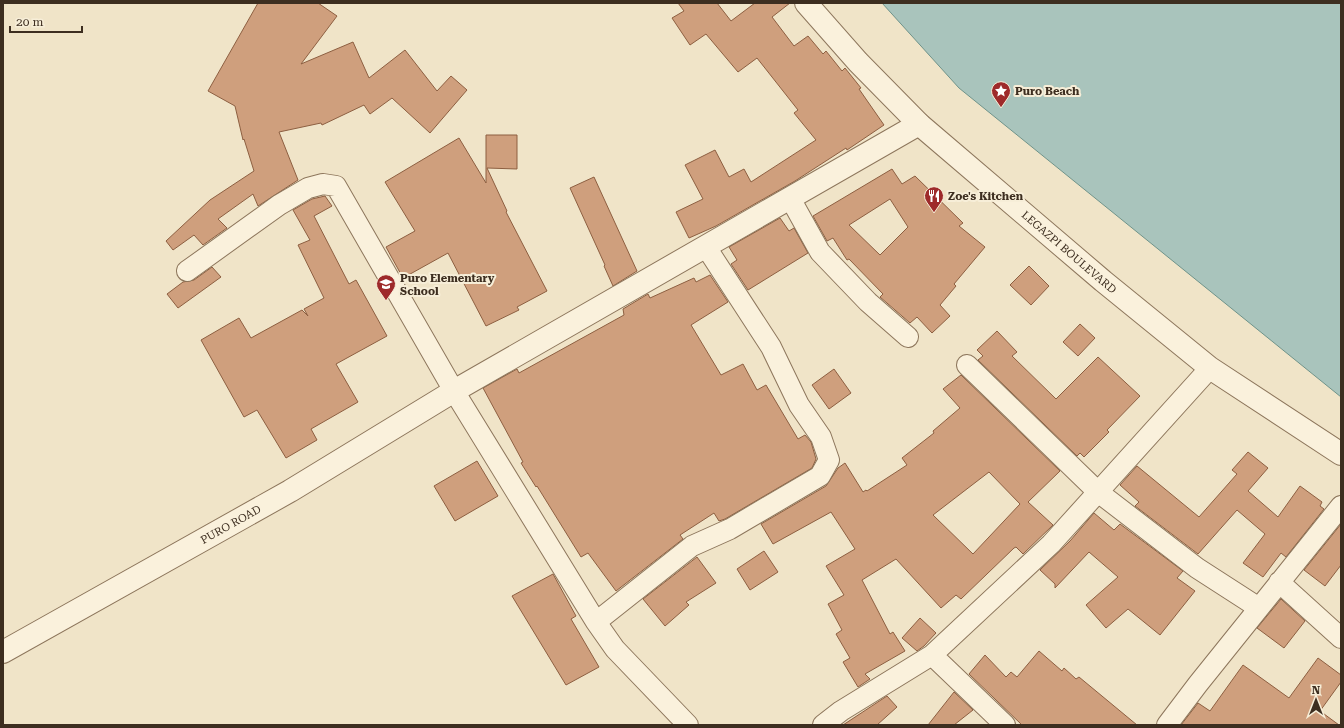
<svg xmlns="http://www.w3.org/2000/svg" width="1344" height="728" font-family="'Roboto Serif',serif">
  <rect width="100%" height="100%" fill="#f0e4c8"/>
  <path fill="#a9c4bc" stroke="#6f938a" d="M882 3H1341V397L959 88Z"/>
  <path fill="#cf9f7d" stroke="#8d5f41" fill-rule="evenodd" d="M258 3H318L337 16 301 64 353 42 369 78 405 50 437 91 451 76 467 90 430 133 392 98 370 114 364 105 322 125 321 123 279 132 298 180 258 206 253 194 218 219 227 228 203 245 194 235 173 250 166 241 210 200 254 171 244 139 243 140 235 106 208 91Z
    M678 3H717L731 21 755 3H790L772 17 794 46 808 36 823 54 826 51 842 71 845 68 861 88 859 89 884 125 847 150 846 148 795 181 716 226 689 238 676 212 703 199 685 165 715 150 729 177 744 169 751 182 816 140 794 113 798 110 757 58 738 72 706 34 690 45 672 18 684 11Z
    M486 135H517V169L487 168 507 211 506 212 547 291 517 307 519 310 486 326 448 253 403 278 386 247 415 231 385 182 459 138 486 183Z
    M892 169 902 184 915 176 963 223 959 226 985 247 954 284 956 286 940 305 950 316 932 333 917 317 910 323 880 297 883 294 849 259 847 260 833 238 827 241 813 216ZM890 199 908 227 880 255 849 225Z
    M594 177 637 271 613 286 604 266 605 265 570 188Z
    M325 196 332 206 314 216 349 284 356 280 387 336 336 364 358 402 311 429 317 440 286 458 257 410 244 417 201 340 239 318 251 338 302 310 308 316 304 309 324 298 298 245 310 240 293 210 312 199Z
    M780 218 789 231 794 228 808 253 748 290 731 264 737 260 729 247Z
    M1029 266 1049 286 1031 305 1010 285Z
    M212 267 221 277 178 308 167 294 183 282 194 280Z
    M710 275 728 302 691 325 721 375 743 364 757 390 766 385 798 439 805 435 811 442 816 459 812 468 725 519 719 521 714 513 680 535 683 539 616 591 588 553 581 557 537 486 536 487 521 463 523 462 483 388 517 369 519 373 624 315 623 309 648 294 650 298 694 278 696 282Z
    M1080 324 1095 338 1078 356 1063 342Z
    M997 331 1017 352 1012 356 1056 399 1098 357 1140 396 1107 430 1109 432 1084 457 1080 453 1077 456 978 360 983 356 977 350Z
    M834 369 851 393 829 409 812 385Z
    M961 375 1060 471 1028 502 1053 525 1023 554 1016 547 1014 548 961 599 956 595 941 608 896 559 862 580 890 634 893 632 905 651 865 674 870 679 858 687 843 662 850 658 836 634 842 630 828 604 844 595 826 566 855 549 831 512 773 544 761 524 826 486 838 468 845 463 863 492 866 490 867 491 907 465 902 458 934 433 933 431 960 408 943 389ZM989 472 1020 504 973 554 933 515Z
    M1248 452 1268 468 1248 491 1278 517 1300 486 1322 502 1320 506 1324 509 1286 557 1281 553 1263 577 1243 563 1265 534 1237 510 1198 554 1135 506 1139 502 1120 485 1137 466 1199 517 1237 474 1232 470Z
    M477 461 498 496 455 521 434 486Z
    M1094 513 1114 530 1120 524 1183 571 1177 578 1195 591 1160 635 1128 609 1106 628 1086 605 1118 577 1089 552 1055 588V584L1040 570 1070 541Z
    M1341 524V565L1325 586 1304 570Z
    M764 551 778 572 750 590 737 569Z
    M697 557 716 583 686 602 689 605 665 626 643 599Z
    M553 574 576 616 571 619 599 667 566 685 512 596Z
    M1281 599 1305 621 1284 648 1257 628Z
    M920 618 936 633 924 646 917 651 902 638Z
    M1039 651 1062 671 1064 668 1076 679 1079 677 1137 725H1022L969 674 985 655 1006 677 1011 672 1017 677Z
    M1318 658 1341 675V682L1320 711 1339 725H1181L1198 703 1210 711 1243 665 1289 698Z
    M954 692 973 710 954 725H928Z
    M887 696 897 707 877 725H843Z"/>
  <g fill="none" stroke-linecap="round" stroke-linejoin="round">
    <defs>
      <path id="minor" d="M790 198 820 252 868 302 908 337
        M187 271 279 205 308 188 323 184 336 186 454 391 596 622 615 649 688 725
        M967 365 1098 492 1197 568 1259 608
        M1279 582 1341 638
        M596 622 692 546 730 529 820 476 829 460 821 437 799 405 771 347 706 247
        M932 655 1005 725
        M823 725 841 711 932 655 1051 544 1210 368
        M1167 725 1198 684 1341 506"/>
      <g id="tertiary">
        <path id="s1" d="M806 3 858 62 919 124 1103 281 1210 368 1341 454"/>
        <path id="s2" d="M3 652 290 491 454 391 919 124"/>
      </g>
    </defs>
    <use href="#minor" stroke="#8d765c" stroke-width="22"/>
    <use href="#tertiary" stroke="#8d765c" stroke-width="24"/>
    <use href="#minor" stroke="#faf1dc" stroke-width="20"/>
    <use href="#tertiary" stroke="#faf1dc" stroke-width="22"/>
  </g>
  <defs>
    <symbol id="sight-pin" viewBox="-11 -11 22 30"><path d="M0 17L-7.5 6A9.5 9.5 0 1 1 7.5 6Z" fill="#9e2a2b" stroke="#f7eed8"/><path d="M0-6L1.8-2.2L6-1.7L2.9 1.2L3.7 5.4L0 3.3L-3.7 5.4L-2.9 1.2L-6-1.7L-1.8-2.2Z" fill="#fff"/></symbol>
    <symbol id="restaurant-pin" viewBox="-11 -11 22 30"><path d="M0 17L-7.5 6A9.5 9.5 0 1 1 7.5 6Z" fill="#9e2a2b" stroke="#f7eed8"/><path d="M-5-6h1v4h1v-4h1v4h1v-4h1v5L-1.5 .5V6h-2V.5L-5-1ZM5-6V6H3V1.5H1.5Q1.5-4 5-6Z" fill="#fff"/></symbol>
    <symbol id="school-pin" viewBox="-11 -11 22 30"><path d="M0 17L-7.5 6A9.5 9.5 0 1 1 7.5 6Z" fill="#9e2a2b" stroke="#f7eed8"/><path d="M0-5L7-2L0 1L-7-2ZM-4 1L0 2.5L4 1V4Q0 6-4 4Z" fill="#fff"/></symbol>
  </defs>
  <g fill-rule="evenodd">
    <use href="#sight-pin" x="990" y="80" width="22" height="30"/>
    <use href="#restaurant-pin" x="923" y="185" width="22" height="30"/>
    <use href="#school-pin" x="375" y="273" width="22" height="30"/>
  </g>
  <g text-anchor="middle" stroke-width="4" stroke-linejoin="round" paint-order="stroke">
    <g font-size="11" font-weight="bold" fill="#3d2e20" stroke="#f7eed8" text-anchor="start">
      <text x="1015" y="95">Puro Beach</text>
      <text x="948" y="200">Zoe's Kitchen</text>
      <text x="400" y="282">Puro Elementary<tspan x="400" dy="13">School</tspan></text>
    </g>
    <g font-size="11" fill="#3d2e20" stroke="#f7eed8">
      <text dy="4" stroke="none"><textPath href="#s1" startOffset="363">LEGAZPI BOULEVARD</textPath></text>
      <text dy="4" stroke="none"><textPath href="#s2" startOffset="261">PURO ROAD</textPath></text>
    </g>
  </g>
  <rect width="1344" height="728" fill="none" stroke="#3d2e20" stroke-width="8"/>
  <g transform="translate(1316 700)" stroke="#f7eed8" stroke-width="3" paint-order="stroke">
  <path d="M0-3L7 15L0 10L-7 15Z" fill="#3d2e20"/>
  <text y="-6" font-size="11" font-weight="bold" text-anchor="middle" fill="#3d2e20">N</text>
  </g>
  <path d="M10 26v6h72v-6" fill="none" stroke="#3d2e20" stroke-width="2"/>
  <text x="16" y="26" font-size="12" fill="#3d2e20" stroke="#f7eed8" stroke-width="3" paint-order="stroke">20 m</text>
</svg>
